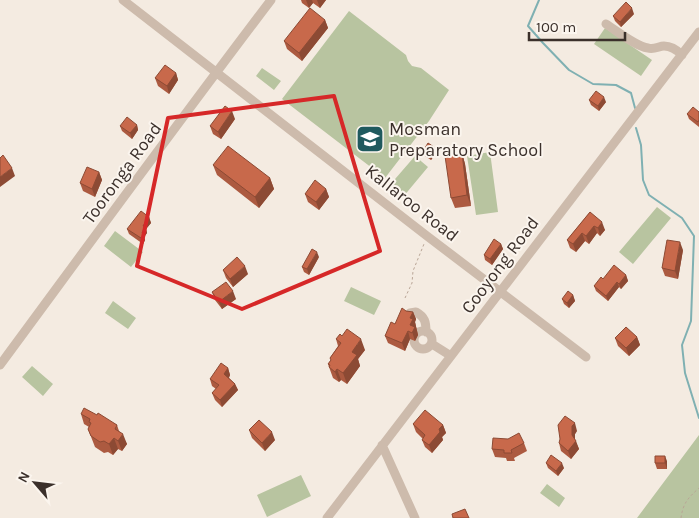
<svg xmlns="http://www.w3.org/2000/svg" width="699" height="518" font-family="Karla,sans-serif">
  <rect width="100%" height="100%" fill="#f4ebe1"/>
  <path fill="#b8c4a0" d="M349 11 406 55 408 61 412 66 421 68 449 90 429 121 385 178 282 99Z
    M605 28 652 60 641 76 594 44Z
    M262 68 281 81 274 90 256 76Z
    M490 152 498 212 476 215 467 156Z
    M415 156 428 167 403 197 389 186Z
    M657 207 671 218 633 264 619 252Z
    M115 231 143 252 131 267 104 246Z
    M351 287 381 301 374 315 344 301Z
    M113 301 136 318 128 329 105 313Z
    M32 366 53 384 43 396 22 377Z
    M699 435V518H637Z
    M301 475 311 496 267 517 257 495Z
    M547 484 565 498 559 507 540 493Z"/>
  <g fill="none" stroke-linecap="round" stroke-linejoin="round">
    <path stroke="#7fb0b2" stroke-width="2" d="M539 0 528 26 543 43 569 70 593 84 616 85 631 93 635 108
      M636 128 641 145 643 180 649 195 682 218 694 236 691 321 682 345 685 373 699 418"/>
    <path stroke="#b9a596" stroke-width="1" stroke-dasharray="2.5 2.5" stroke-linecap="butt" d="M405 298 412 283 413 271 424 244
      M681 518C683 503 688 498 699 488"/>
    <path stroke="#cdbbac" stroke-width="9" d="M123 0 427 236 586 357
      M606 24C617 31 635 46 648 48 654 50 659 46 664 46 671 46 677 50 682 55
      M410 313 416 312C425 317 426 322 426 332
      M414 340a9 9 0 1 1 18 0a9 9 0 1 1-18 0Z
      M432 344 451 356
      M0 365C90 243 179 121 271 0
      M382 445 415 518
      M327 518 699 32"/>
  </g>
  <path fill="#ac5a40" d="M301 0H326L320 8 313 3 309 8 302 3Z
    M634 14 621 27 615 21 613 16Z
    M325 20 328 28 302 61 287 49 284 41Z
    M176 73 178 80 169 94 158 86 155 78Z
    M589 100 606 102 599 111 591 105Z
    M699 112V127L689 119 687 114Z
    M235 119 221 139 213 134 210 126Z
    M137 125 138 130 132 139 122 131 120 126Z
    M423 151 436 153 431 160 425 156Z
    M462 153 465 164 471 206 455 208 451 198Z
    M213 165 270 178 274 189 259 208 217 175Z
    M99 172 102 180 95 197 83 191 80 183Z
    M326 189 329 197 319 210 308 202 305 194Z
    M590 212 605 230 600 236 597 233 589 244 585 241 576 252 570 248 567 240Z
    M149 217 151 223 146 229 147 233 144 237 145 240 143 244 129 234 127 229Z
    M501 244 503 249 492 265 485 260 484 255Z
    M683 250 678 279 665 276 662 268Z
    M319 257 309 275 304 272 302 267Z
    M223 270 248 274 233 287 226 278Z
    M626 275 628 281 621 289 619 287 608 301 596 291 594 286 603 279Z
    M212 292 236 299 222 309 215 300Z
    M573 295 575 301 569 308 564 304 562 299Z
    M406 311 413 312 416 319 415 322 418 335 415 341 410 339 405 351 388 343 385 336Z
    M637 337 640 345 629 356 618 346 615 338Z
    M336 339 365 350 358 359 360 366 347 384 341 380 339 382 333 378 329 367 328 364 331 360 330 358 338 346Z
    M228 368 230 375 229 378 235 384 238 390 222 407 215 400 212 393 216 389 212 386 210 379Z
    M81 414 117 425 119 431 127 444 122 451 118 449 113 455 108 452 104 453 95 447 88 429 89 427 84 424Z
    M413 424 443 425 446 433 442 437 443 440 432 453 425 447 422 440 423 439 416 432Z
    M249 430 275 440 265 451 252 438Z
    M577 431 575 434V440L579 449 571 459 561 451 559 443Z
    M524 443 527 451 514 458 515 461H507L506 458 495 457 492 449Z
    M667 461V469H657L655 463Z
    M546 463 564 468 558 476 548 468Z"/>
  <path fill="#8c4a34" d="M306 0H312L313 3 309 8Z
    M317 0H326L320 8Z
    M632 8 634 14 621 27 620 22Z
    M325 20 328 28 302 61 299 53Z
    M176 73 178 80 169 94 167 86Z
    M604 97 606 102 599 111 598 106Z
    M232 111 235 119 221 139 218 132Z
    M137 125 138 130 132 139 130 133Z
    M434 147 436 153 431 160 429 155Z
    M462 153 465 164 471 206 467 195Z
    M12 168 15 176 0 187V177Z
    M99 172 102 180 95 197 92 189Z
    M270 178 274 189 259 208 255 197Z
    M326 189 329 197 319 210 316 202Z
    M149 217 151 223 146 229 147 233 144 237 145 240 143 244 141 238 143 226Z
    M602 222 605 230 600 236 598 228Z
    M594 226 597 233 589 244 586 236Z
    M582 233 585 241 576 252 573 244Z
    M680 242 683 250 678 279 675 271Z
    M501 244 503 249 492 265 490 259Z
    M317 252 319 257 309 275 307 269Z
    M245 266 248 274 233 287 230 279Z
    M626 275 628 281 621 289 619 284Z
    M617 282 619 287 608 301 606 296Z
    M233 291 236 299 222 309 219 302Z
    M573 295 575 301 569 308 567 303Z
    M413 312 416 319 415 322 418 335 415 341 410 325V318Z
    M408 331 410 339 405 351 402 343Z
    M637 337 640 345 629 356 626 348Z
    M361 339 365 350 358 359 360 366 347 384 343 373 352 352Z
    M228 368 230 375 227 381 224 374Z
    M337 369 341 380 339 382 335 372Z
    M235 384 238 390 222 407 220 400Z
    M575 423 577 431 575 434V442L576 441 579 449 571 459 568 451 572 435V426Z
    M443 425 446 433 442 437 443 440 432 453 429 445 439 429Z
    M272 432 275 440 265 451 262 443Z
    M123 434 127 444 122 451 118 441Z
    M114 438 118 449 113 455 109 444Z
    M665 456 667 461V469L665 463Z
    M562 463 564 468 558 476 556 471Z"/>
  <path fill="#c8694b" stroke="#8c4a34" d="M626 2 632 8 620 22 613 16Z
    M310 8 325 20 299 53 284 41Z
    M165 65 176 73 167 86 155 78Z
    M596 91 604 97 598 106 589 100Z
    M225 106 232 111 218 132 210 126Z
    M693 107 699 112V120L698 122 687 114Z
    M127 117 137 125 130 133 120 126Z
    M428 143 434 147 429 155 423 151Z
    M228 146 270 178 255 197 213 165Z
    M462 153 467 195 451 198 445 156Z
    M3 155 12 168 0 177V158Z
    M87 167 99 172 92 189 80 183Z
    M315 180 326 189 316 202 305 194Z
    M141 211 149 217 143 226 145 227 142 233 144 234 141 238 127 229Z
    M590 212 602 222 598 228 594 226 586 236 582 233 573 244 567 240Z
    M494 239 501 244 490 259 484 255Z
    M667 240 680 242 675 271 662 268Z
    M312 249 317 252 307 269 302 267Z
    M237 257 245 266 230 279 223 270Z
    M614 265 626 275 619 284 617 282 606 296 594 286 601 277 603 279Z
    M226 282 233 291 219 302 212 292Z
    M568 291 573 295 567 303 562 299Z
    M402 308 406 311 413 312 410 318 413 319 410 325 415 327 412 333 408 331 402 343 385 336 391 322 395 324Z
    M626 327 637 337 626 348 615 338Z
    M347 329 361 339 352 352 357 355 343 373 337 369 335 372 329 367 330 365 328 364 331 360 330 358 341 343 336 339 340 334 342 336Z
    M221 363 228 368 224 374 235 384 220 400 212 393 219 385 210 379Z
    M84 408 97 415 98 413 117 425 115 429 123 434 118 441 114 438 109 444 104 441 100 442 91 436 88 429 91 423 89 422 90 419 81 414Z
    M425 410 443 425 439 429 440 432 429 445 422 440 425 435 413 424Z
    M565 416 575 423 572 426V435L576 441 568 451 559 443 560 439 558 425Z
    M259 420 272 432 262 443 249 430Z
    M519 433 524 443 511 450 512 453H504V450L492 449 493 438 508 439Z
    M551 455 562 463 556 471 546 463Z
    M655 456H665V463H655Z
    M465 509 469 518H453L452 514Z"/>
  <path fill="none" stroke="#d62828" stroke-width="4" stroke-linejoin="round" d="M334 96 380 251 242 309 137 266 168 118Z"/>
  <defs>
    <symbol id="school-square" viewBox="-11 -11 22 22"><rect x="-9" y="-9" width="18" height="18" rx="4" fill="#1f5a5e" stroke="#fbf5ee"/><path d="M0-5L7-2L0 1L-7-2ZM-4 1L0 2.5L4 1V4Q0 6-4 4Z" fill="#fff"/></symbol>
  </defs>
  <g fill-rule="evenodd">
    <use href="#school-square" x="354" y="123" width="32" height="32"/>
  </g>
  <g text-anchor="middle" stroke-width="4" stroke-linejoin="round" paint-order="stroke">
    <g font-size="18" fill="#3b302b" stroke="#fbf5ee" text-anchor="start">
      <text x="389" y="135">Mosman<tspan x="389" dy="21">Preparatory School</tspan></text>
    </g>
    <g font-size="18" fill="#3b302b" stroke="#fbf5ee">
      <text transform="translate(122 173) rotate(-54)" y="6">Tooronga Road</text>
      <text transform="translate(412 203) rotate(38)" y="6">Kallaroo Road</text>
      <text transform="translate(500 265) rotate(-53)" y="6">Cooyong Road</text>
    </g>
  </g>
  <g transform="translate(35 483) rotate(298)" stroke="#fbf5ee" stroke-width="4" paint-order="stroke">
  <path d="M0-4L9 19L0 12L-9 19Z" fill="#3b302b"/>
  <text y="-8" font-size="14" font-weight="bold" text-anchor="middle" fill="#3b302b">N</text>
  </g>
  <path d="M529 32v8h96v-8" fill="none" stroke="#3b302b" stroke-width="2.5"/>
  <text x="536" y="32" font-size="15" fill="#3b302b" stroke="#fbf5ee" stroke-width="4" paint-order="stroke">100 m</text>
</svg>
